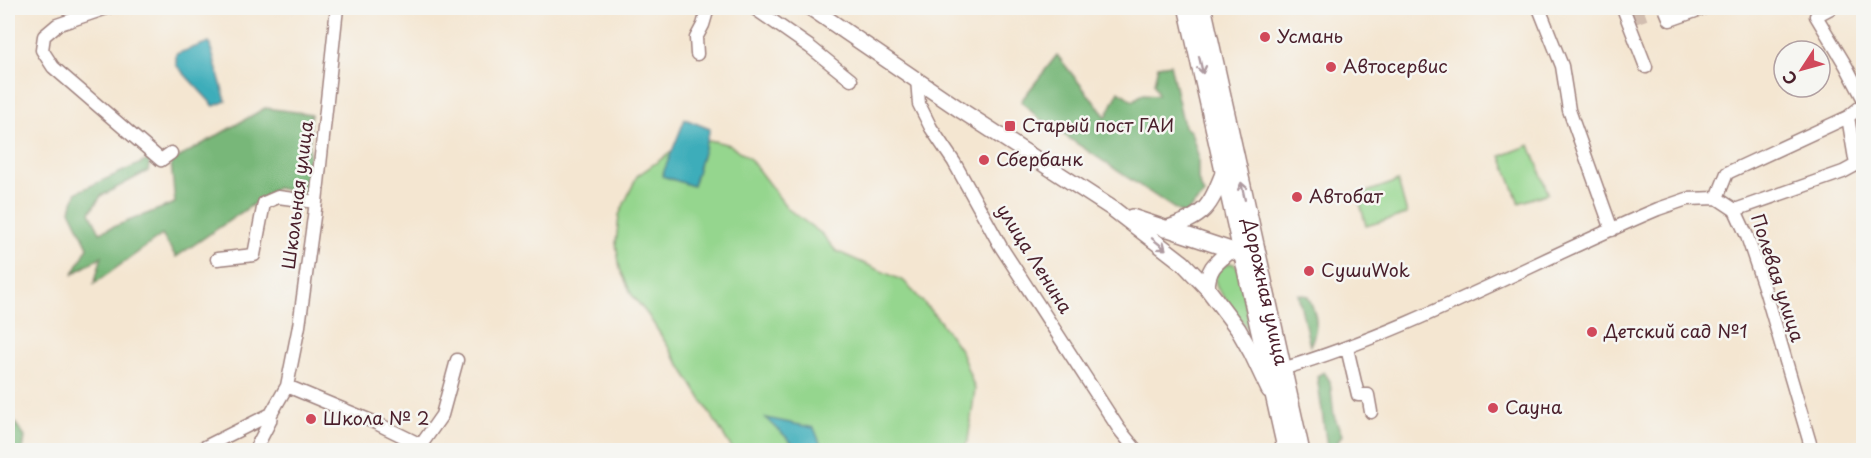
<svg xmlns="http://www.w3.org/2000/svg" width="1871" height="458" font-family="'Playpen Sans',sans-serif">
  <rect width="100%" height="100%" fill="#f6f6f2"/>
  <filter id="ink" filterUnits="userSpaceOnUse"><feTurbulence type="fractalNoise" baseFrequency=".0167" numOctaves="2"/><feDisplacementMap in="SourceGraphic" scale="12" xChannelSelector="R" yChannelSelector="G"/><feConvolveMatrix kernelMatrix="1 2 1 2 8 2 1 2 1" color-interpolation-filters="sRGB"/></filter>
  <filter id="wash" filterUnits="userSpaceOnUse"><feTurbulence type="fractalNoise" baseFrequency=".008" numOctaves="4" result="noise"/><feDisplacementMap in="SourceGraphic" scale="24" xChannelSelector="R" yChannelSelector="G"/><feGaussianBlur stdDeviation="1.35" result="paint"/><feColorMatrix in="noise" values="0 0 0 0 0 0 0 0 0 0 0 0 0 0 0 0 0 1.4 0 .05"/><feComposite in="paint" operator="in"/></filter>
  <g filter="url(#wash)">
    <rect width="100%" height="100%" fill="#f4e6d1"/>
    <path fill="#95d68e" stroke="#707a5c" stroke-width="1.5" d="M714 141 730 145 750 159 788 209 822 234 836 251 904 281 939 320 961 351 975 389 968 441 963 450H733L671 351 648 315 632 295 620 269 616 243 619 215 637 176 680 146 693 142Z
      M1530 145 1548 193 1519 203 1501 156Z
      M1398 181 1407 214 1366 226 1358 195Z
      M1229 263 1234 264 1238 268 1251 333 1217 288 1215 280 1217 271Z"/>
    <path fill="#78b779" stroke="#616b52" stroke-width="1.5" d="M1057 55 1106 117 1119 91 1133 101 1142 94 1158 95 1154 83 1158 66 1170 64 1184 126 1191 132 1198 155V180L1204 194 1184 215 1037 117 1021 101Z
      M265 108 311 114 307 194 277 188 176 257 162 235 94 284 102 256 73 274 88 247 70 210 77 192 150 159 148 171 101 196 90 212 100 232 175 203 171 162Z
      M1298 294 1308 296C1318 318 1319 325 1310 346Z
      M1324 372 1330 381 1334 416 1342 435 1335 447H1327L1317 376Z
      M8 413 25 437 23 450H8Z"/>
    <path fill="#3eadba" stroke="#446672" stroke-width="1.5" d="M209 42 226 101 214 106 176 65V54Z
      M685 119 710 129 693 186 662 176Z
      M766 418 814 428 823 450H800Z"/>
  </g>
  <g filter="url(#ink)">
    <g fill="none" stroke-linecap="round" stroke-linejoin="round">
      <path stroke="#d2beb0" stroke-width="12" stroke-dasharray="12 6" stroke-linecap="butt" d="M1634 18 1651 12"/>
      <defs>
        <path id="minor" d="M107 8 57 25 44 36 42 50 53 67 161 160 171 153
          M754 8 810 47 851 80
          M1539 8 1562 66 1569 110 1612 230
          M1623 8 1646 67
          M1665 8 1670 20 1704 8
          M1831 8 1816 16 1846 66 1864 100
          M697 54 696 38 703 25 708 8
          M917 79 919 104 931 128 954 162 1001 247 1119 429 1136 450
          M1717 198 1727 173 1848 117 1864 104
          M1735 210 1843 172 1856 165 1848 117
          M217 259 254 255 264 203 278 197 316 202
          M1347 348 1358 395H1368L1371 412
          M1282 369C1413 330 1532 262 1658 209L1687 199 1717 198 1735 210 1747 236 1766 293 1812 450
          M287 386 376 423 421 445
          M199 450 271 414
          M255 450 270 421 271 414 287 386 299 326 316 202 337 8
          M421 450V445L442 415 457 360"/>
        <path id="major" d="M811 8 962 111 1113 209 1183 263 1207 288 1238 329 1251 352 1269 390
          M1132 217 1231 250 1243 256 1250 261
          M1165 229C1205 216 1209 209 1224 171
          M1207 288C1208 267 1216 263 1231 250"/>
        <g id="highway">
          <path d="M1188 8 1287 450"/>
          <path id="s1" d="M1202 8 1300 450"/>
        </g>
      </defs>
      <use href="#minor" stroke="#9f827e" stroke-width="15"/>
      <use href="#major" stroke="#9f827e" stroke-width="18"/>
      <use href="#highway" stroke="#9f827e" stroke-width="21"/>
      <use href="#minor" stroke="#fff" stroke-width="12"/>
      <use href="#major" stroke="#fff" stroke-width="15"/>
      <use href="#highway" stroke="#fff" stroke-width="18"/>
    </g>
    <defs><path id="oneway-shaft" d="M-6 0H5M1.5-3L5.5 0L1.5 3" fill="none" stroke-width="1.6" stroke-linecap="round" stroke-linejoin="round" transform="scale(1.5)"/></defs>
    <g stroke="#ae9aa0">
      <use href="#oneway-shaft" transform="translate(1201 65) rotate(77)"/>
      <use href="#oneway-shaft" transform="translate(1243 191) rotate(-102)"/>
      <use href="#oneway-shaft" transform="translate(1159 244) rotate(39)"/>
    </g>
  </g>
  <g fill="#d1495b" stroke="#f6f6f2" stroke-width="2">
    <circle cx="1265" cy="37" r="6"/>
    <circle cx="1331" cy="67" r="6"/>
    <rect x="1004" y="120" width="12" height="12" rx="3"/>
    <circle cx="984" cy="160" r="6"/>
    <circle cx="1297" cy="197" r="6"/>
    <circle cx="1309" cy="271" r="6"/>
    <circle cx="1592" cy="332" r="6"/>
    <circle cx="1493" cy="408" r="6"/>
    <circle cx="311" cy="419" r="6"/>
  </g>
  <g text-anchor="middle" stroke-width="5" stroke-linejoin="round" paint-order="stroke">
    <g font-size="18" fill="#4a1f2b" stroke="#f6f6f2" text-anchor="start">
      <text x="1277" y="43">Усмань</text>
      <text x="1343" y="73">Автосервис</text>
      <text x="1022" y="132">Старый пост ГАИ</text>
      <text x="996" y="166">Сбербанк</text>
      <text x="1309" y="203">Автобат</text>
      <text x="1321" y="277">CушиWok</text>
      <text x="1604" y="338">Детский сад №1</text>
      <text x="1505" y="414">Сауна</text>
      <text x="323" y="425">Школа № 2</text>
    </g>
    <g font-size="18" fill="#4a1f2b" stroke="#f6f6f2">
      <text transform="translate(298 195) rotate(-83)" y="6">Школьная улица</text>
      <text transform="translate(1034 259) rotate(58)" y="6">улица Ленина</text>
      <text transform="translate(1777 278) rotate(72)" y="6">Полевая улица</text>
      <text dy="6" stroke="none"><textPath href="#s1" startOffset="291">Дорожная улица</textPath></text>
    </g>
  </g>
  <rect width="1871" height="458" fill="none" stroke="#f6f6f2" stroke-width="30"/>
  <g transform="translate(1802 69) rotate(234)"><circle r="28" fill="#f6f6f2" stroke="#b1a0a2" stroke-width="1.5"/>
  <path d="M0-4.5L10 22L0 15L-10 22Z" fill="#d1495b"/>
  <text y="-9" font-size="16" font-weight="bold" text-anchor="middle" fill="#4a1f2b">С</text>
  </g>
</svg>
